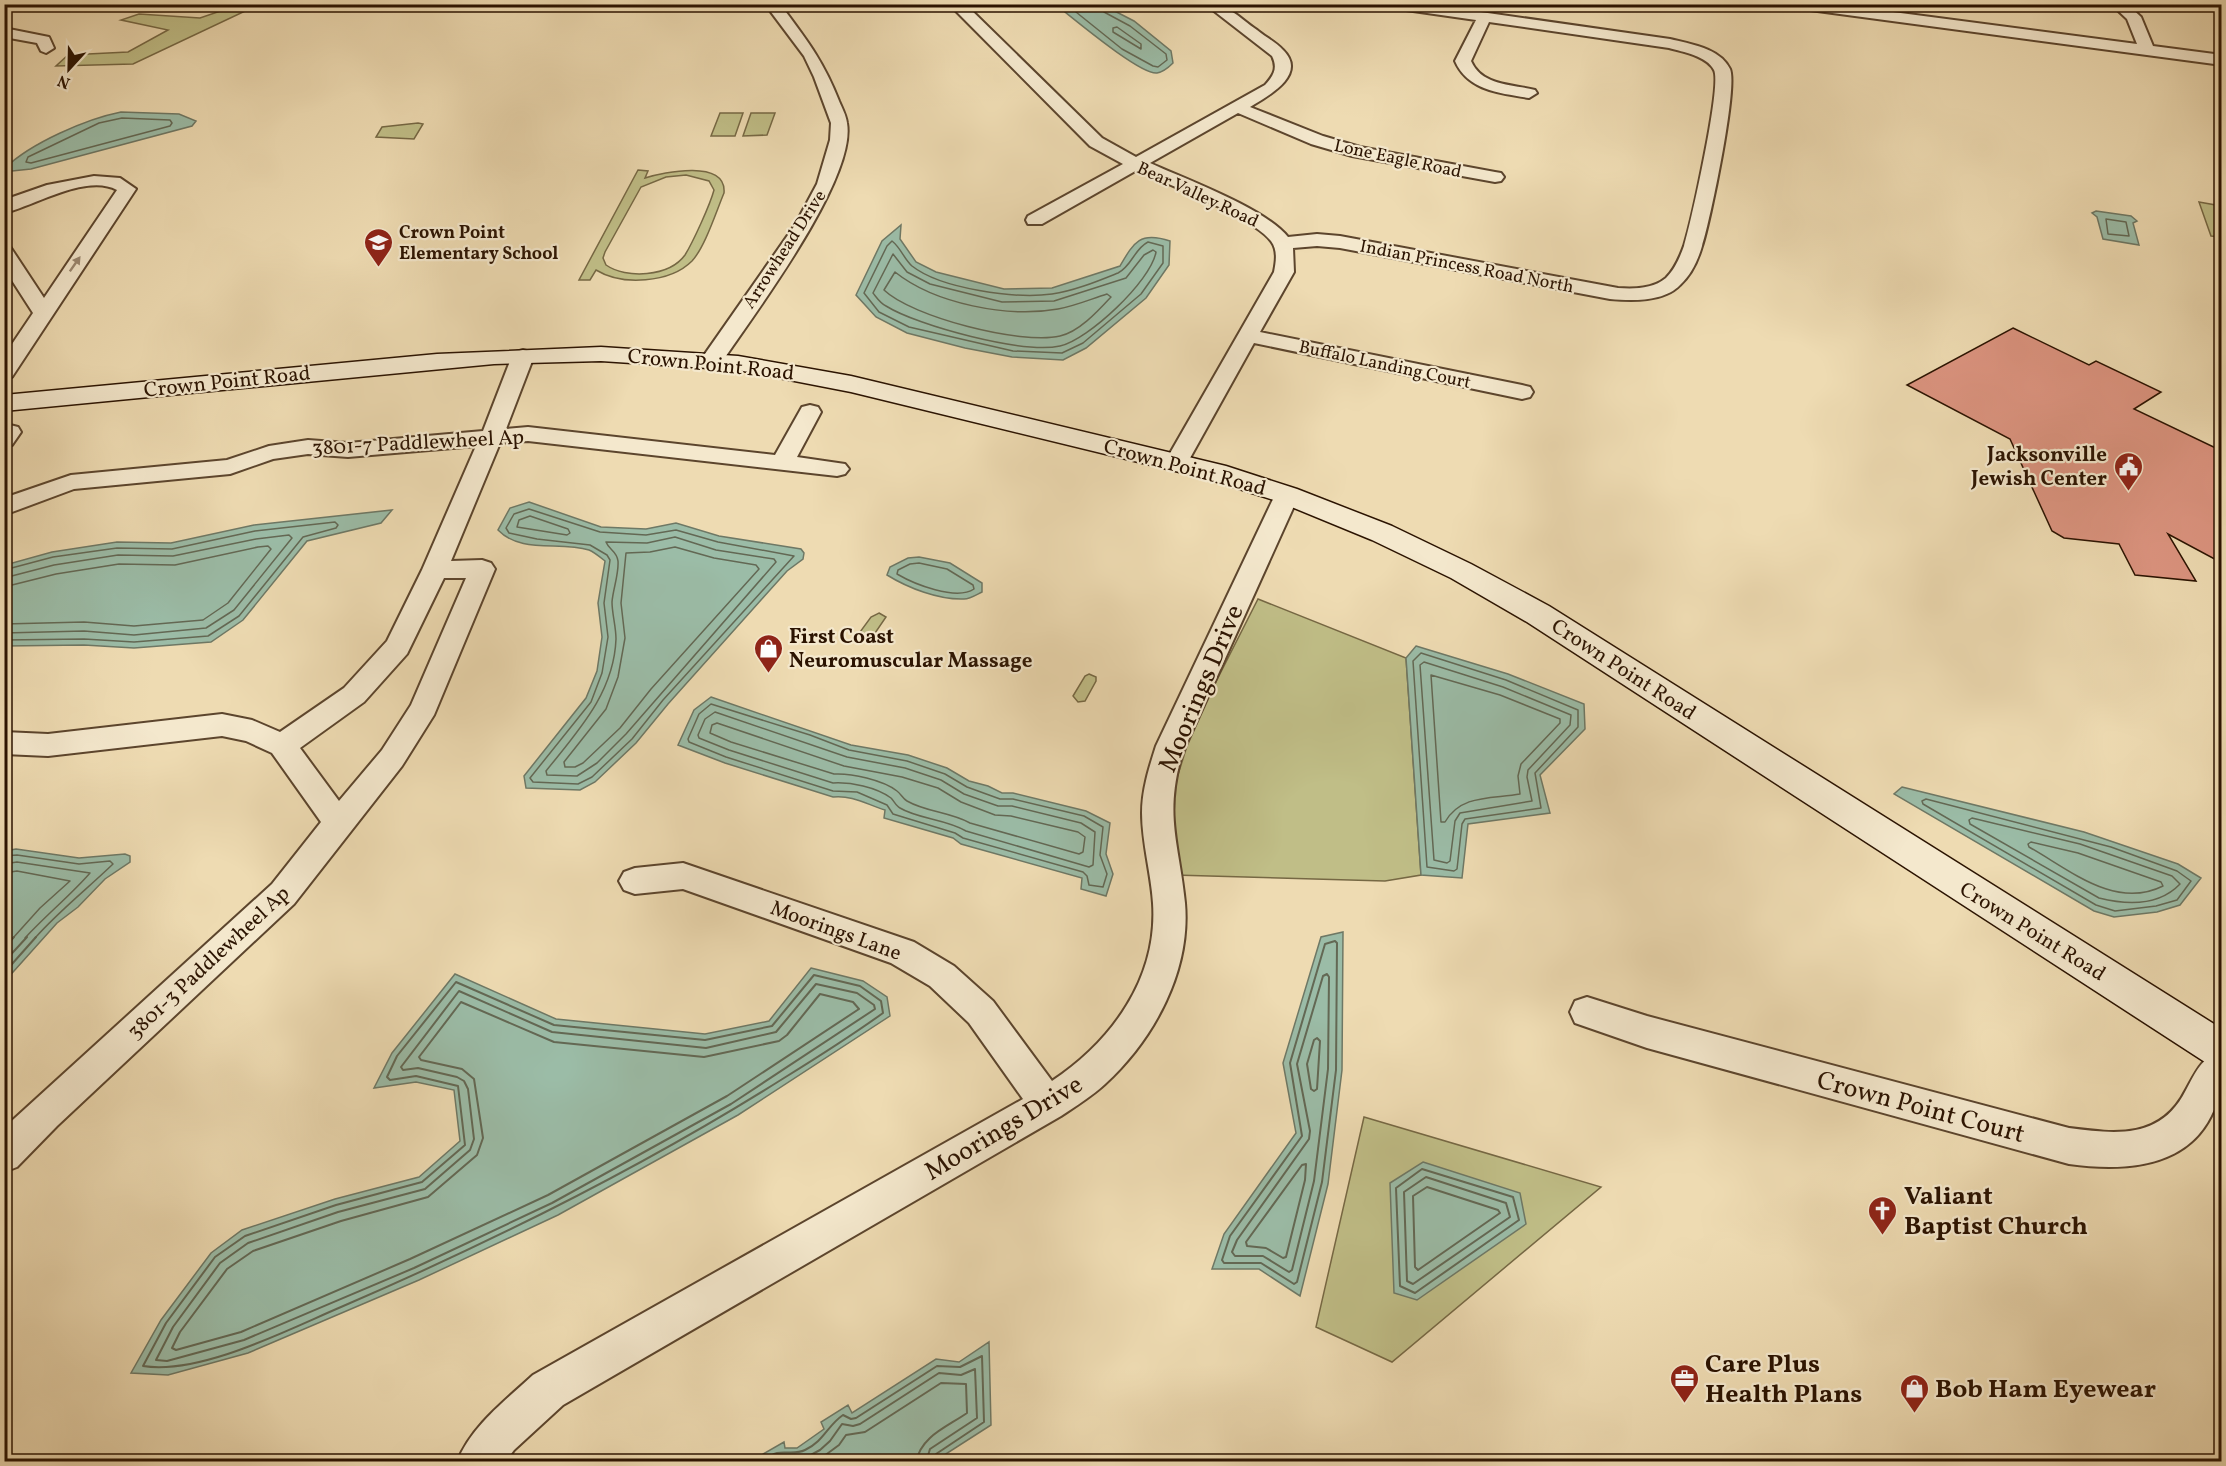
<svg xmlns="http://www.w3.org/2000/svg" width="2226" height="1466" font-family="Vollkorn,serif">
  <rect width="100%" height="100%" fill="#eedbb2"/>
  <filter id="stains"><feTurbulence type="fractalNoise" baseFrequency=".00333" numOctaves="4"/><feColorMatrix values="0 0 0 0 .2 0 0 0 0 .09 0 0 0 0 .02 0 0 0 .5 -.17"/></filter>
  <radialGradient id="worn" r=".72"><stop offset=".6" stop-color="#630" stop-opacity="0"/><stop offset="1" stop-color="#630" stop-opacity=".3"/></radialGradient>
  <path fill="#c0be87" stroke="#766844" stroke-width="1.5" fill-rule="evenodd" d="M238 5H258L133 64 56 66 68 55 128 52 168 30 121 20 139 14 200 18Z
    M720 113H743L735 136H711Z
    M751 113H775L767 135 743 136Z
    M418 123 423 124 414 139 376 137 382 127Z
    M638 170 648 171 645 178C664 172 727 159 724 193 716 212 705 247 692 261 670 283 622 286 596 270L590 280H579ZM686 175 709 181 714 190C710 205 693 242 685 255 669 277 626 279 606 265L603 258 605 252 641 187 666 177Z
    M2199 202 2221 206V237L2211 236Z
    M1258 599 1406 658 1421 875 1385 881 1174 875 1170 800 1193 727Z
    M879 613 886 617 871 639 863 638 860 632 871 617Z
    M1089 674 1096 677V681L1085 701 1078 702 1073 696 1085 676Z
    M1364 1117 1601 1187 1392 1362 1316 1327Z"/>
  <path fill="#9bbca7" stroke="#6e7865" stroke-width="1.5" d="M1056 5H1103L1134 21 1171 51 1173 63C1169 67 1163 72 1157 73 1140 75 1073 18 1056 5Z
    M121 112 179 114 196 121 192 126 31 169 12 171 5 168C31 143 86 119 121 112Z
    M2096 211 2131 216 2137 221 2133 223 2139 245 2103 239 2097 217 2092 213Z
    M901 225 900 239 916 262 936 272 1004 289 1052 288 1120 266C1134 242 1140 231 1170 241L1169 265 1146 298 1086 348 1063 360 1012 357 965 348 907 333 876 317 856 295 882 241Z
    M529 502 601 527 646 529 676 523 719 536 801 549 804 553 803 559 787 571 668 704 636 743 595 782 580 790 526 788 524 776 586 698 597 671 602 637 598 603 605 561C600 557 594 552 589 550 559 541 521 554 498 530L510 508Z
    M392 510 381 523 307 541 243 620 211 642 134 648 84 645 5 646V565L52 552 117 542 171 543 254 525Z
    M919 557 950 563 982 583V592C976 595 970 599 964 599 939 600 908 588 887 575L890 567 908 558Z
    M1416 646 1508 674 1584 704 1585 729 1540 775 1550 813 1468 824 1462 878 1421 875 1406 658Z
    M711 697 851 745 908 755 947 768 969 781 988 786 1002 793H1013L1086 811 1110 823 1106 854 1113 874 1106 896 1081 889 1082 878 961 844 953 838 884 818 885 810C866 804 852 795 833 797L725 763 678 745 694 710Z
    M1902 787 2084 832 2178 864 2201 878 2180 905 2157 912 2114 917 2094 911 1894 794Z
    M16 849 79 858 125 854 130 856V862L105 879 78 907 57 923 5 981V851Z
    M1343 932 1342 1070 1328 1184 1300 1296 1259 1269H1212L1224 1234 1296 1133 1283 1063 1321 937Z
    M811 968 863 981 887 997 890 1016 738 1115 558 1215 419 1280 248 1353 168 1375 131 1373 161 1320 211 1253 242 1230 335 1199 419 1177 460 1141 454 1090 416 1082 374 1088 392 1053 455 974 556 1019 705 1034 769 1021Z
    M1423 1162 1520 1193 1526 1224 1417 1300 1394 1293 1390 1183Z
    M989 1342 991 1425 935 1461H751L784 1442 785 1448H797L824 1429 821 1422 848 1405 852 1413 936 1359 959 1362Z"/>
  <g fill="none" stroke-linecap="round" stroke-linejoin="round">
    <path stroke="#636854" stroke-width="1.5" d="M1066 4 1122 49 1153 66 1158 67 1167 60 1166 54 1130 26 1104 12 1102 4
      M1117 27 1141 44V49L1113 32V28Z
      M122 118 170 120 172 123 170 126 31 163 26 162 28 157 99 123Z
      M2106 219 2126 222 2129 236 2108 234Z
      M892 241C901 248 904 259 912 266 941 289 1016 299 1052 294 1074 291 1098 281 1118 273 1132 266 1134 249 1148 242L1163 246V263L1141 294 1083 343 1062 353 1013 351 909 327 879 312 864 293 887 246Z
      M1153 250 1156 252C1151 281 1088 340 1060 346 1023 354 918 326 886 306 880 303 877 298 873 293L893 254 907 272 930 284 1002 302 1054 301 1126 278 1144 255Z
      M895 272C935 304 1008 318 1058 309 1075 306 1091 299 1107 294L1111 297C1098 311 1079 332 1060 336 1021 345 912 317 884 290Z
      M529 509 600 532 646 535 676 530 718 542 794 556 663 700 632 739 592 777 578 784 533 782 530 778 591 702 602 673 608 637 604 603 610 560 607 555 590 545 537 539 509 533 506 528 514 514Z
      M530 516 568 529 570 533 567 535 517 527 519 520Z
      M675 537 716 550 774 559 776 562 626 734 597 763 577 776 547 775 546 771C578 731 614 693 616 639 616 626 612 614 612 602 613 589 619 574 618 561 617 551 609 550 606 542L647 543Z
      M675 547 714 558 756 565 759 569 651 689 620 728 583 763 575 767H565L564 762 606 709 618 677 625 638 621 603 626 553 650 552Z
      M919 563 947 569 973 585 974 589C956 601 914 584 897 574L898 570 910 564Z
      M4 570 53 557 117 548 172 549 255 531 335 522 338 525 336 528 303 537 239 616 208 636 134 642 84 639 4 640
      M4 578 54 565 118 555 173 556 256 539 289 535 292 538 234 610 206 628 134 635 84 631 4 633
      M4 587 56 574 119 564 175 565 258 547 268 546 271 549 228 603 203 620 134 626 84 622 4 624
      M1421 653 1506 680 1578 710V727L1535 773 1541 808 1465 819 1462 824 1457 869 1454 871 1427 867 1413 661Z
      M1424 662 1503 687 1571 715 1570 725 1528 770 1527 777 1532 801 1460 813 1455 821 1450 861 1447 863 1434 860 1420 665Z
      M1431 675 1500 695 1560 719V723L1521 764 1518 776 1520 794C1492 799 1461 794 1445 822H1441Z
      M711 704 810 735 849 750 907 761 945 774 967 787 1000 799H1013L1084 816 1103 827 1100 855 1107 874 1103 887 1089 885 1087 876 1083 872 963 838 955 833 893 814 887 805 857 792 833 791 726 757 689 742 688 739 699 714Z
      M715 712 847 757 905 768 941 780 964 794 998 806H1012L1081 823 1095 832 1093 865 1089 867 966 831C946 819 918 819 900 808 896 806 894 801 891 798 876 787 851 782 833 783L729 750 699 738 698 735 705 719Z
      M717 723 844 766 902 777 938 788 961 802 995 815 1011 816 1078 832 1085 837 1083 852 1079 854 970 823C950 812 926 812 907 801 903 799 901 794 897 791 883 780 851 773 834 774L731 742 710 733 712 725Z
      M1926 799 2111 847 2177 871 2191 881 2177 900 2156 906 2115 911 2096 905 1923 804 1922 801Z
      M1972 818 2080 844 2172 876 2180 884C2159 906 2127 905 2099 898L1970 824 1969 820Z
      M2031 842 2078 853 2161 882 2163 886C2115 910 2070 870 2029 847L2028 844Z
      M4 856 17 855 79 864 110 861 113 864C87 889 59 911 35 938
      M4 864 17 862 90 873C70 896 46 915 25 938
      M4 873 17 871 70 881 40 908 13 938"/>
    <path stroke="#636854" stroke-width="2" d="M1335 941 1337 943 1336 1070 1322 1182 1297 1282 1294 1284 1261 1263H1224L1222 1260 1230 1236 1302 1136 1290 1063 1325 944Z
      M4 948 14 937
      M4 962 27 937
      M4 973 36 937
      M1327 974 1329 977 1328 1069 1314 1181 1292 1270 1289 1272 1263 1256H1235L1232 1252 1237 1240 1309 1139 1310 1131 1297 1064 1323 976Z
      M814 975 860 986 881 1001 883 1013C851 1036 818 1057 784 1078 643 1167 494 1241 341 1307 287 1330 201 1375 143 1366L166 1323 215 1257 245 1236 336 1205 422 1182 465 1145 458 1086 416 1076 390 1080 387 1077 397 1056 456 982 554 1025 705 1040 772 1026Z
      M816 984 857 993 874 1005 875 1009 731 1104 552 1203 414 1268 244 1340 167 1361 156 1360 173 1327 220 1263 248 1243 338 1212 425 1189 470 1150 474 1139 468 1089 464 1081 457 1077 418 1068 403 1070 401 1067 459 991 552 1032 706 1048 776 1032Z
      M820 994 853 1002 859 1009 727 1096 548 1195 410 1259 241 1332 176 1350 172 1348 180 1332 227 1269 253 1251 341 1221 428 1197 477 1155 483 1138 474 1079 462 1069 421 1060 419 1057 461 1002 554 1042 704 1057 779 1041 787 1035Z
      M1317 1038 1320 1041 1317 1089 1314 1091 1311 1089 1307 1064 1314 1040Z
      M1306 1164 1305 1180 1286 1257 1283 1258 1266 1248 1247 1246 1246 1242 1302 1165Z
      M1422 1169 1513 1197 1519 1220 1415 1293 1400 1286 1396 1188Z
      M1426 1177 1506 1203 1510 1217 1413 1284 1407 1281 1404 1192Z
      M1427 1187 1498 1210 1500 1213 1418 1270 1415 1267 1413 1196Z
      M760 1462C765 1459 771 1455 777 1453 786 1451 795 1455 805 1450 824 1441 827 1426 843 1415L851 1419 856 1418 937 1366 960 1367 982 1356 984 1422 936 1454 933 1462
      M788 1462 807 1457 820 1450 830 1441 842 1424 853 1426 860 1424 939 1373 961 1375 975 1369 977 1418 930 1449 926 1462
      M816 1462 839 1445 846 1435 865 1432 941 1383 966 1384 967 1413C947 1427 921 1436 916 1462"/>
  </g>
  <path fill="#dc9480" stroke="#2b1301" stroke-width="1.5" d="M2013 328 2089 365 2096 361 2161 392 2134 409 2222 451V563L2168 534 2196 581 2135 575 2119 544 2064 538 2052 531 2010 439 1907 385Z"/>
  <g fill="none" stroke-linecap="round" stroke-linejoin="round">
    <defs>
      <path id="street" d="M765 4H780C806 39 823 60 839 101 842 108 846 115 847 123 857 179 752 317 719 366L711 367 703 366 700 361 795 225 817 184 830 140 831 123 814 77 804 56Z
        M949 4H965L1102 138 1136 157 1265 85C1274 75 1278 68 1272 56L1205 4C1229 4 1238 17 1257 30 1265 37 1276 42 1283 50 1308 75 1268 96 1250 107L1323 136 1360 147 1495 172 1501 173 1504 177 1501 181 1495 182 1352 156 1311 144 1238 113 1150 163C1185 179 1265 208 1288 237L1317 234 1340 236 1618 288C1634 289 1653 289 1666 278 1675 269 1680 257 1684 246 1691 223 1722 85 1714 70 1707 56 1683 52 1669 48L1489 22 1471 61C1482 86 1512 84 1535 90L1537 93 1529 98C1500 93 1468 91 1455 61L1476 20 1392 8 1385 4H1425L1670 39C1690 44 1720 48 1730 69 1738 87 1710 222 1702 246 1698 260 1691 275 1680 285 1664 302 1632 301 1610 299L1340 248 1317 246 1293 248 1294 272 1260 332 1522 385 1530 387 1533 392 1530 397 1522 399 1254 343 1185 467 1177 469 1169 467 1165 462 1274 272C1276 262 1278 250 1271 241 1253 217 1167 184 1137 170L1042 224H1028L1026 220 1028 216 1123 164 1090 146Z
        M1788 4H1832L2137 44 2127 19 2111 4H2127L2141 17 2153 46 2222 55V65L1795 8Z
        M4 28 49 37 54 48 46 53 41 51 37 43 4 37Z
        M94 176 120 178 136 189 12 377 4 378V356L33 313 4 268V246L11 248 44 298 117 190C87 173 34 206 4 213V200L47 185Z
        M523 350 530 352 534 356 506 429 528 427 775 455 802 407 810 405 818 407 821 412 797 457 845 464 849 469 845 474 837 476 528 441 500 443 451 561 482 560 491 563 495 569 434 715 402 766 294 904 57 1126 17 1167 4 1172V1128L272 884 321 822 272 753 246 741 222 736 48 756 4 754V732L48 734 222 714 252 720 280 732 344 688 387 641 422 570 476 446 348 457 308 454 273 459 230 474 74 489 4 515V498L71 475 227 460 269 446 308 440 348 443 483 431 512 356 516 352ZM444 578H466L411 705 382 750 339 801 300 748 364 702 407 654Z
        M10 425 18 427 21 432 12 445 4 447V426Z
        M1287 487 1295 490 1299 495 1182 754C1164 816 1179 843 1185 903 1191 971 1154 1039 1105 1084 1092 1096 1076 1106 1061 1116L563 1405 514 1450 505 1462H457C472 1425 505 1401 533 1375L1023 1099 969 1023 930 986 891 963 683 889 635 894 624 890 619 881 624 872 635 868 683 863 914 942 954 966 993 1001 1052 1081C1112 1041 1158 978 1153 903 1151 873 1142 843 1142 813 1142 790 1149 768 1156 746L1275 495 1279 490Z
        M1587 997 1647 1016 2069 1128C2116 1134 2161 1140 2186 1090 2196 1072 2201 1058 2222 1050 2222 1063 2223 1078 2222 1091 2221 1099 2214 1109 2211 1116 2184 1170 2120 1171 2069 1164L1647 1048 1575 1023 1570 1012 1575 1001Z"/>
      <path id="secondary" d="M601 347 738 356 851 376 1226 466 1297 489 1392 526 1471 564 1549 606 2222 1029V1070L2208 1064 1527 622 1451 578 1372 540 1277 501 1208 479 851 392 738 370 601 361 494 364 4 411V395L437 354Z"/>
    </defs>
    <use href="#street" stroke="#5c452d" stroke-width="4"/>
    <use href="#secondary" stroke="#2b1301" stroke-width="3"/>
    <use href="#street" fill="#f4e8cd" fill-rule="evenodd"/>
    <use href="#secondary" fill="#f4e8cd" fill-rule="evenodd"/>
  </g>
  <defs><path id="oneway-solid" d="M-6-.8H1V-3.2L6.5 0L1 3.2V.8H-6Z" transform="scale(1.5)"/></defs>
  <use fill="#9a8871" href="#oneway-solid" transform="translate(75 264) rotate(-55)"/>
  <defs>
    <symbol id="school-pin" viewBox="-11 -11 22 30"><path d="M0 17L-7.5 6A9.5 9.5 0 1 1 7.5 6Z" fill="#8f2418" stroke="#f4e8cd"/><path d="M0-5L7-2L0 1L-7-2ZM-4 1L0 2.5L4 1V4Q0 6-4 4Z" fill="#fff"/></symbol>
    <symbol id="civic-pin" viewBox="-11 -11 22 30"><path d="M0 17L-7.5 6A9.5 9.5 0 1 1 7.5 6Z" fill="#8f2418" stroke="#f4e8cd"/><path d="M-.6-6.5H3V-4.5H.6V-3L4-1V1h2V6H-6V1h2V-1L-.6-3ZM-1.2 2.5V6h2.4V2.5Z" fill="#fff"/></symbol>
    <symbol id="shop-pin" viewBox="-11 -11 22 30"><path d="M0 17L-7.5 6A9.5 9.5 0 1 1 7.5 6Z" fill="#8f2418" stroke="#f4e8cd"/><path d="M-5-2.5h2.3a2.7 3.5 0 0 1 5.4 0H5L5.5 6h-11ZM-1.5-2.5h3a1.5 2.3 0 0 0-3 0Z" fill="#fff"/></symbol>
    <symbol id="church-pin" viewBox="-11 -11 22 30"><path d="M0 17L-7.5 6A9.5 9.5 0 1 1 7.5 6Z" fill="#8f2418" stroke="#f4e8cd"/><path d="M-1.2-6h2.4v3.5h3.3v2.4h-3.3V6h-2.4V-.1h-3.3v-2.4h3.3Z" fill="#fff"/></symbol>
    <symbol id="office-pin" viewBox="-11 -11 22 30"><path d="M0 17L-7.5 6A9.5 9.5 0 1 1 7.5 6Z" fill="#8f2418" stroke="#f4e8cd"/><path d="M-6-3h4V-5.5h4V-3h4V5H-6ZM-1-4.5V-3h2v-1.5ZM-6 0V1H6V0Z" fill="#fff"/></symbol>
  </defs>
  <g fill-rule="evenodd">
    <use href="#school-pin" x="362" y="226" width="33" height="45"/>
    <use href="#civic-pin" x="2112" y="450" width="33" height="45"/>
    <use href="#shop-pin" x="752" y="632" width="33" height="45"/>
    <use href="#church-pin" x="1866" y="1194" width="33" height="45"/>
    <use href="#office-pin" x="1668" y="1362" width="33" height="45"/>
    <use href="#shop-pin" x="1898" y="1372" width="33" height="45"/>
  </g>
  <g text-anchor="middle" stroke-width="4.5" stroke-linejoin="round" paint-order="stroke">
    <g font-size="18" fill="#2b1301" stroke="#f4e8cd">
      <text transform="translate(1398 158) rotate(12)" y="6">Lone Eagle Road</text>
      <text transform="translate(1198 194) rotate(25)" y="6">Bear Valley Road</text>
      <text transform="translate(784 249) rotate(-57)" y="6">Arrowhead Drive</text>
      <text transform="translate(1467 266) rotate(11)" y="6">Indian Princess Road North</text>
      <text transform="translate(1385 364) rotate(12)" y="6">Buffalo Landing Court</text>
    </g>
    <g font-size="18" font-weight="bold" fill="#2b1301" stroke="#f4e8cd" text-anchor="start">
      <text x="399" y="238">Crown Point<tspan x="399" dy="21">Elementary School</tspan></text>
    </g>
    <g font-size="21" fill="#2b1301" stroke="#f4e8cd">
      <text transform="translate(711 364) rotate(6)" y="7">Crown Point Road</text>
      <text transform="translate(227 381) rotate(-6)" y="7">Crown Point Road</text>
      <text transform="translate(418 442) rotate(-3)" y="7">3801-7 Paddlewheel Ap</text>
      <text transform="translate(1185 467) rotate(15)" y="7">Crown Point Road</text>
      <text transform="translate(1624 669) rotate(33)" y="7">Crown Point Road</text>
      <text transform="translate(836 930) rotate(20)" y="7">Moorings Lane</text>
      <text transform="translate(2033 931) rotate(32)" y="7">Crown Point Road</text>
      <text transform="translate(208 962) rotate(-43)" y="7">3801-3 Paddlewheel Ap</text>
    </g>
    <g font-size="21" font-weight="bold" fill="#2b1301" stroke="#f4e8cd" text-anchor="end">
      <text x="2107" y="461">Jacksonville<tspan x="2107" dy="24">Jewish Center</tspan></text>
      <text x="789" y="643" text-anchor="start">First Coast<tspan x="789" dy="24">Neuromuscular Massage</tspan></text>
    </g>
    <g font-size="26" fill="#2b1301" stroke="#f4e8cd">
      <text transform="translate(1200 688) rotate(-67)" y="9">Moorings Drive</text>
      <text transform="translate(1921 1106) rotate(15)" y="9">Crown Point Court</text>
      <text transform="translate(1003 1127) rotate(-31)" y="9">Moorings Drive</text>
    </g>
    <g font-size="26" font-weight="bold" fill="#2b1301" stroke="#f4e8cd" text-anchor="start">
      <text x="1904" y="1204">Valiant<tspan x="1904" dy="30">Baptist Church</tspan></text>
      <text x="1705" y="1372">Care Plus<tspan x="1705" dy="30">Health Plans</tspan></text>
      <text x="1935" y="1397">Bob Ham Eyewear</text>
    </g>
  </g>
  <rect width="2226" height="1466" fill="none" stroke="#eedbb2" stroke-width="24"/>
  <rect x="6" y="6" width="2214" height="1454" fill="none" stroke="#2b1301" stroke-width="3"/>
  <rect x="12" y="12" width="2202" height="1442" fill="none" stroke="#2b1301" stroke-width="1.5"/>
  <g transform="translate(69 69) rotate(202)" stroke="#f4e8cd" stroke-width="4.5" paint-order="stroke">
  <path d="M0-4.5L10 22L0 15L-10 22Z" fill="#2b1301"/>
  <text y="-9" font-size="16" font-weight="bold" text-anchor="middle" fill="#2b1301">N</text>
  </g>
  <rect width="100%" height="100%" filter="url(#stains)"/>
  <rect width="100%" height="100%" fill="url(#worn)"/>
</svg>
